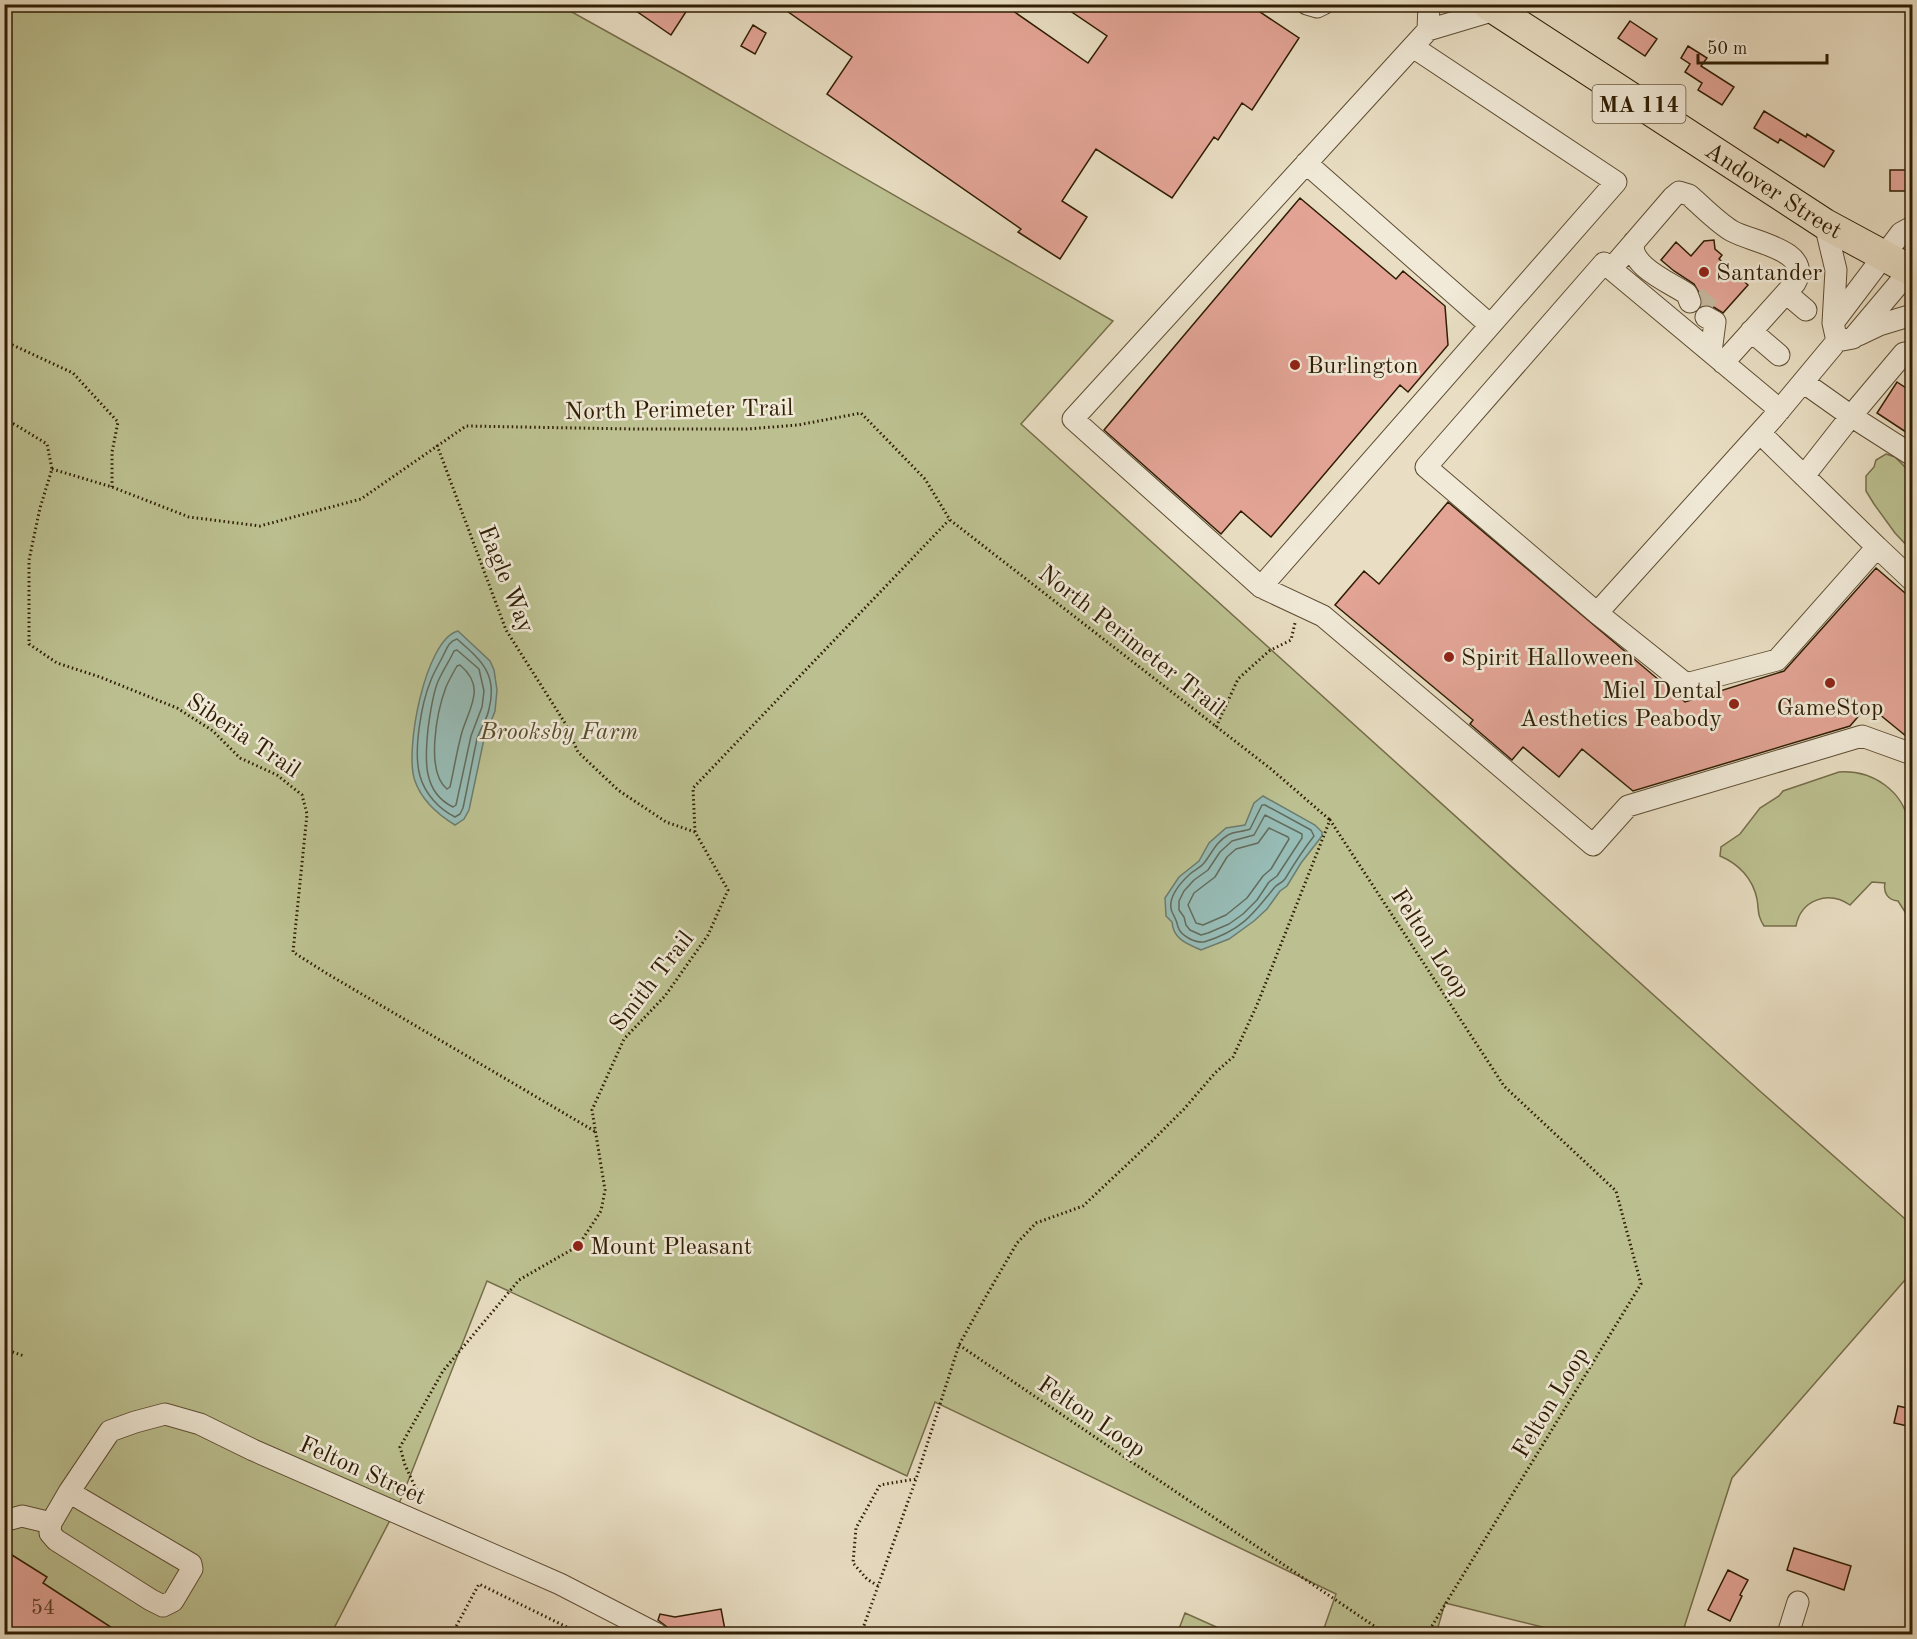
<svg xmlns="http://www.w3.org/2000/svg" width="1917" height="1639" font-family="'Old Standard TT',serif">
  <rect width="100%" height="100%" fill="#e9dec3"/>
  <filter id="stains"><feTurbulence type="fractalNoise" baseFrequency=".00333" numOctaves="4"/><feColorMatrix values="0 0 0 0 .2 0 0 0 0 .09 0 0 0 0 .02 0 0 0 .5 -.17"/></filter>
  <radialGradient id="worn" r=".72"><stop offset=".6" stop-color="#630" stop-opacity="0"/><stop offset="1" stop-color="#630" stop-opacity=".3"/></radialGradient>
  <path fill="#bcc090" stroke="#766e4a" stroke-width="1.5" d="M536 4 563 7 685 75 1113 321 1021 424 1761 1092 1912 1225V1272L1732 1478 1682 1634H1571L1445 1603 1436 1634H1322L1336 1594 935 1402 907 1476 487 1281 401 1499 331 1634H5L4 5Z
    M1886 454 1895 457 1912 474V551L1895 533 1874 504 1866 491V476L1874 467 1876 460Z
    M1839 772C1873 770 1904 791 1909 825 1911 833 1909 840 1909 848 1909 853 1912 857 1912 861 1915 879 1913 899 1912 917L1907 915 1898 901C1888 900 1883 893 1885 883L1872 882 1850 905C1828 890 1801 900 1796 926H1764C1757 915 1759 911 1757 899 1753 879 1739 864 1720 856L1721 847 1740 834 1760 808 1779 796 1783 791Z
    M1185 1613 1232 1634H1177Z"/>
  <path fill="#97bcb6" stroke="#6d7c6e" stroke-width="1.5" d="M458 631 490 661 494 670 497 690 495 711 484 739 469 810 464 819 455 825C437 814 422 801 415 781 404 752 425 639 458 631Z
    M1263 796 1315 825 1322 832V836L1301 863 1287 886 1280 891 1267 909 1254 921 1229 939 1201 950C1187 944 1173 939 1172 922L1166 916 1165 898 1179 877 1199 861 1209 843 1226 828 1245 825 1254 803Z"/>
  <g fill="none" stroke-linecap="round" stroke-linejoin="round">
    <path stroke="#636c5c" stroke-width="1.5" d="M457 639C481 660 498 674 489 709 487 720 480 729 477 739 472 762 468 785 463 808L460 814 455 817C439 809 425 794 420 776 413 752 421 704 431 680 434 672 439 664 443 656 447 648 449 641 457 639Z
      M457 650 479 669 484 691 482 707 471 736 456 805 453 807C422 792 425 758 428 729 430 714 432 698 437 684 441 673 449 662 454 651Z
      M460 665C486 687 470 706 462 732 457 750 454 769 450 787L447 789C425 771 437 711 446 687 449 680 453 673 457 666Z
      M1262 805H1265L1311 830 1314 836C1303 850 1294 864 1285 879 1282 883 1277 884 1274 888 1252 916 1240 931 1204 942 1195 943 1181 936 1178 927 1177 921 1176 920 1173 914 1165 900 1180 883 1190 874 1194 870 1200 868 1204 863 1212 853 1216 842 1228 835 1234 831 1243 832 1250 829Z
      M1265 815 1302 834V838L1277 876 1269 882 1257 900 1243 914 1229 924 1208 933 1201 935 1190 930 1186 925 1184 917 1179 910V901L1184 891 1194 880 1208 870 1220 852 1232 841 1254 835Z
      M1269 828 1288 837 1289 839 1271 869 1263 876 1247 898 1226 915 1203 925 1196 923 1188 905 1194 893 1215 877 1227 857 1236 849 1258 843Z"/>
  </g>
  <path fill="#e3a496" stroke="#2f1d03" stroke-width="1.5" d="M626 4H691L671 35Z
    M777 4H1003L1088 63 1107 36 1060 4H1248L1299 38 1252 110 1242 103 1218 140 1214 137 1172 198 1096 149 1062 201 1087 217 1060 259 1018 232 1021 229 827 94 852 57Z
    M1630 21 1657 39 1645 56 1618 38Z
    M753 25 766 33 755 54 741 46Z
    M1688 46 1707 58 1701 66 1734 87 1722 105 1698 90 1702 83 1685 72 1690 64 1681 58Z
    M1764 111 1806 137 1807 134 1834 151 1824 167 1780 139 1778 143 1754 128Z
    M1890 170H1912V191H1890Z
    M1300 198 1396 279 1403 271 1445 306 1448 345 1408 392 1400 385 1271 537 1241 511 1221 534 1104 430Z
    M1714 240 1715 249 1722 255 1719 259 1748 285 1723 313 1712 306 1702 305V298L1694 284 1674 271 1661 260 1676 242 1691 256 1704 241Z
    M1897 382 1912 392V436L1877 413Z
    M1448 502 1685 702 1784 671 1876 568 1912 599V741L1868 705 1850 726 1633 791 1582 749 1559 777 1523 747 1512 760 1470 724 1473 720 1335 605 1364 571 1379 584Z
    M1898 1406 1912 1409V1427L1894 1423Z
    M1794 1548 1851 1566 1844 1590 1787 1570Z
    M4 1550 47 1577 43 1583 123 1635H4Z
    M1728 1570 1748 1580 1740 1595 1742 1596 1730 1621 1708 1610Z
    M721 1609 726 1635H688L687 1629 669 1631 667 1627 658 1620 660 1614 675 1617Z"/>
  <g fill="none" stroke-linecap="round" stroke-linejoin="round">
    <path stroke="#c4b79d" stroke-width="21" stroke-dasharray="21 10" stroke-linecap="butt" d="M1695 296 1712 311"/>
    <defs>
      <path id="minor" d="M1307 4 1317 7 1323 4
        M1495 10 1428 30 1073 419 1261 587 1323 616 1593 845 1628 806 1862 736 1912 754
        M1428 30 1429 4
        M1306 163 1490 325
        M1825 224 1836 270 1833 323
        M1634 242C1627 265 1671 283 1687 294L1690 302
        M1611 269 1673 197 1679 192 1689 195C1703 207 1717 222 1732 231 1751 242 1814 250 1795 283L1723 363
        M1786 293 1806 310
        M1706 317 1715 322 1711 352
        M1751 331 1779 355
        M1858 335 1879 325 1912 315
        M1837 341 1833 323 1901 233 1912 227
        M1803 382 1851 416 1904 353 1912 358
        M1760 433 1877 547 1777 660 1686 684 1597 613 1426 467 1604 263 1780 410
        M1804 476 1851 416 1912 455
        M1877 547 1912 580
        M1261 587 1616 182 1413 47
        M1597 613 1773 418 1837 341 1853 338 1912 268
        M69 1492 191 1564 192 1569 173 1601 163 1606 151 1600 56 1540 50 1533 51 1523 69 1492 110 1431 135 1422 165 1414 200 1424 253 1450 560 1584 657 1634
        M4 1521 22 1516 51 1523
        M1788 1634 1798 1602"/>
      <g id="highway">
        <path id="s1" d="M1487 4 1825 224 1912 271"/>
      </g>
    </defs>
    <use href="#minor" stroke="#5e4d33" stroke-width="23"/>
    <use href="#highway" stroke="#2f1d03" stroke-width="32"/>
    <path stroke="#2f1d03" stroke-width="3" stroke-dasharray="1.5 3" stroke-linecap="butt" d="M4 341 73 373 118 422 112 452V487
      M4 423 14 424 47 444 52 469 40 508 29 560V644L57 663 100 677 177 708 213 731 240 758 277 775 302 795 307 814 293 952 326 973 596 1132
      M437 445 506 630 565 723 578 752 618 790 666 822 695 832
      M52 469 112 487 189 517 260 526 361 499 466 426 633 429H747L798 425 861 413 925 479 950 520 1271 769 1330 820
      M1216 727 1238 679 1269 651 1291 640 1295 623
      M959 1345 1386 1634
      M4 1349 24 1356
      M422 1502 405 1465 400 1447 443 1371 519 1280 578 1246 601 1211 605 1190 592 1110 624 1039 665 996 708 935 728 890 695 832 693 788 949 520
      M878 1586 867 1579 853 1563 856 1528 880 1485 916 1479
      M452 1634 479 1584 581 1634
      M861 1634 916 1479 959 1345 985 1298 1017 1243 1036 1223 1083 1206 1152 1141 1184 1109 1215 1073 1233 1057 1257 1005 1330 820 1504 1086 1616 1191 1641 1284 1427 1634"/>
    <use href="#minor" stroke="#f1ead8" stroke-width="21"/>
    <use href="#highway" stroke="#e9dec3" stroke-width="30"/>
  </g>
  <g fill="#8f2418" stroke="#f1ead8" stroke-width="2">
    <circle cx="1704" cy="272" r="6"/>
    <circle cx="1295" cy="365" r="6"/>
    <circle cx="1449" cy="657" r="6"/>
    <circle cx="1830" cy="683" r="6"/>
    <circle cx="1734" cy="704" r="6"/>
    <circle cx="578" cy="1246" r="6"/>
  </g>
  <g text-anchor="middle" stroke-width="5" stroke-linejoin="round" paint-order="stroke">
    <g font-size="21" fill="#5c3f28">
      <text x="43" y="1614">54</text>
    </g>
    <rect fill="#f1ead8" stroke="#695a43" stroke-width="1.5" x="1592.5" y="85" width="93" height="38" rx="4.5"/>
    <g font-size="22" font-weight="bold" fill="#2f1d03">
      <text x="1639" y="112">MA 114</text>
    </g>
    <g font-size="24" fill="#2f1d03" stroke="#f1ead8">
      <text dy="8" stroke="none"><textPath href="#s1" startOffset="342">Andover Street</textPath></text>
      <text transform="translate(679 409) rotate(-1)" y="8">North Perimeter Trail</text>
      <text transform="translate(507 579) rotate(68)" y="8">Eagle Way</text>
      <text transform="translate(1132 640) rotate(38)" y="8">North Perimeter Trail</text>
      <text transform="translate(244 735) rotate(34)" y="8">Siberia Trail</text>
      <text transform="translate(1431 943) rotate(57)" y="8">Felton Loop</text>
      <text transform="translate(651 981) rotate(-52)" y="8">Smith Trail</text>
      <text transform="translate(1550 1402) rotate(-59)" y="8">Felton Loop</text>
      <text transform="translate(1092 1416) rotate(34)" y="8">Felton Loop</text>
      <text transform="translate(363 1470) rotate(24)" y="8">Felton Street</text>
    </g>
    <g font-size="24" fill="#2f1d03" stroke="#f1ead8" text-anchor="start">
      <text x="1716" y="280">Santander</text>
      <text x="1307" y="373">Burlington</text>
      <text x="1461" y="665">Spirit Halloween</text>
      <text x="1722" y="698" text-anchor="end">Miel Dental<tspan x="1722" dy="28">Aesthetics Peabody</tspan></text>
      <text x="1830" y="715" text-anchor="middle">GameStop</text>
      <text x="590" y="1254">Mount Pleasant</text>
    </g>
    <g font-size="24" font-style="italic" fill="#594e2d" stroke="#f1ead8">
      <text x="559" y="739">Brooksby Farm</text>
    </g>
  </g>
  <rect width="1917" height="1639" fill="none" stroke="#e9dec3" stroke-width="24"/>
  <rect x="6" y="6" width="1905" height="1627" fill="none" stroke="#2f1d03" stroke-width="3"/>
  <rect x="12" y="12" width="1893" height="1615" fill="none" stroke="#2f1d03" stroke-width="1.5"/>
  <path d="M1698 54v9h129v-9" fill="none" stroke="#2f1d03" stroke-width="3"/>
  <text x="1707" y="54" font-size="18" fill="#2f1d03" stroke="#f1ead8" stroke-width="4.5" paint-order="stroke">50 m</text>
  <rect width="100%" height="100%" filter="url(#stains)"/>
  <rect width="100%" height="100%" fill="url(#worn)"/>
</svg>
